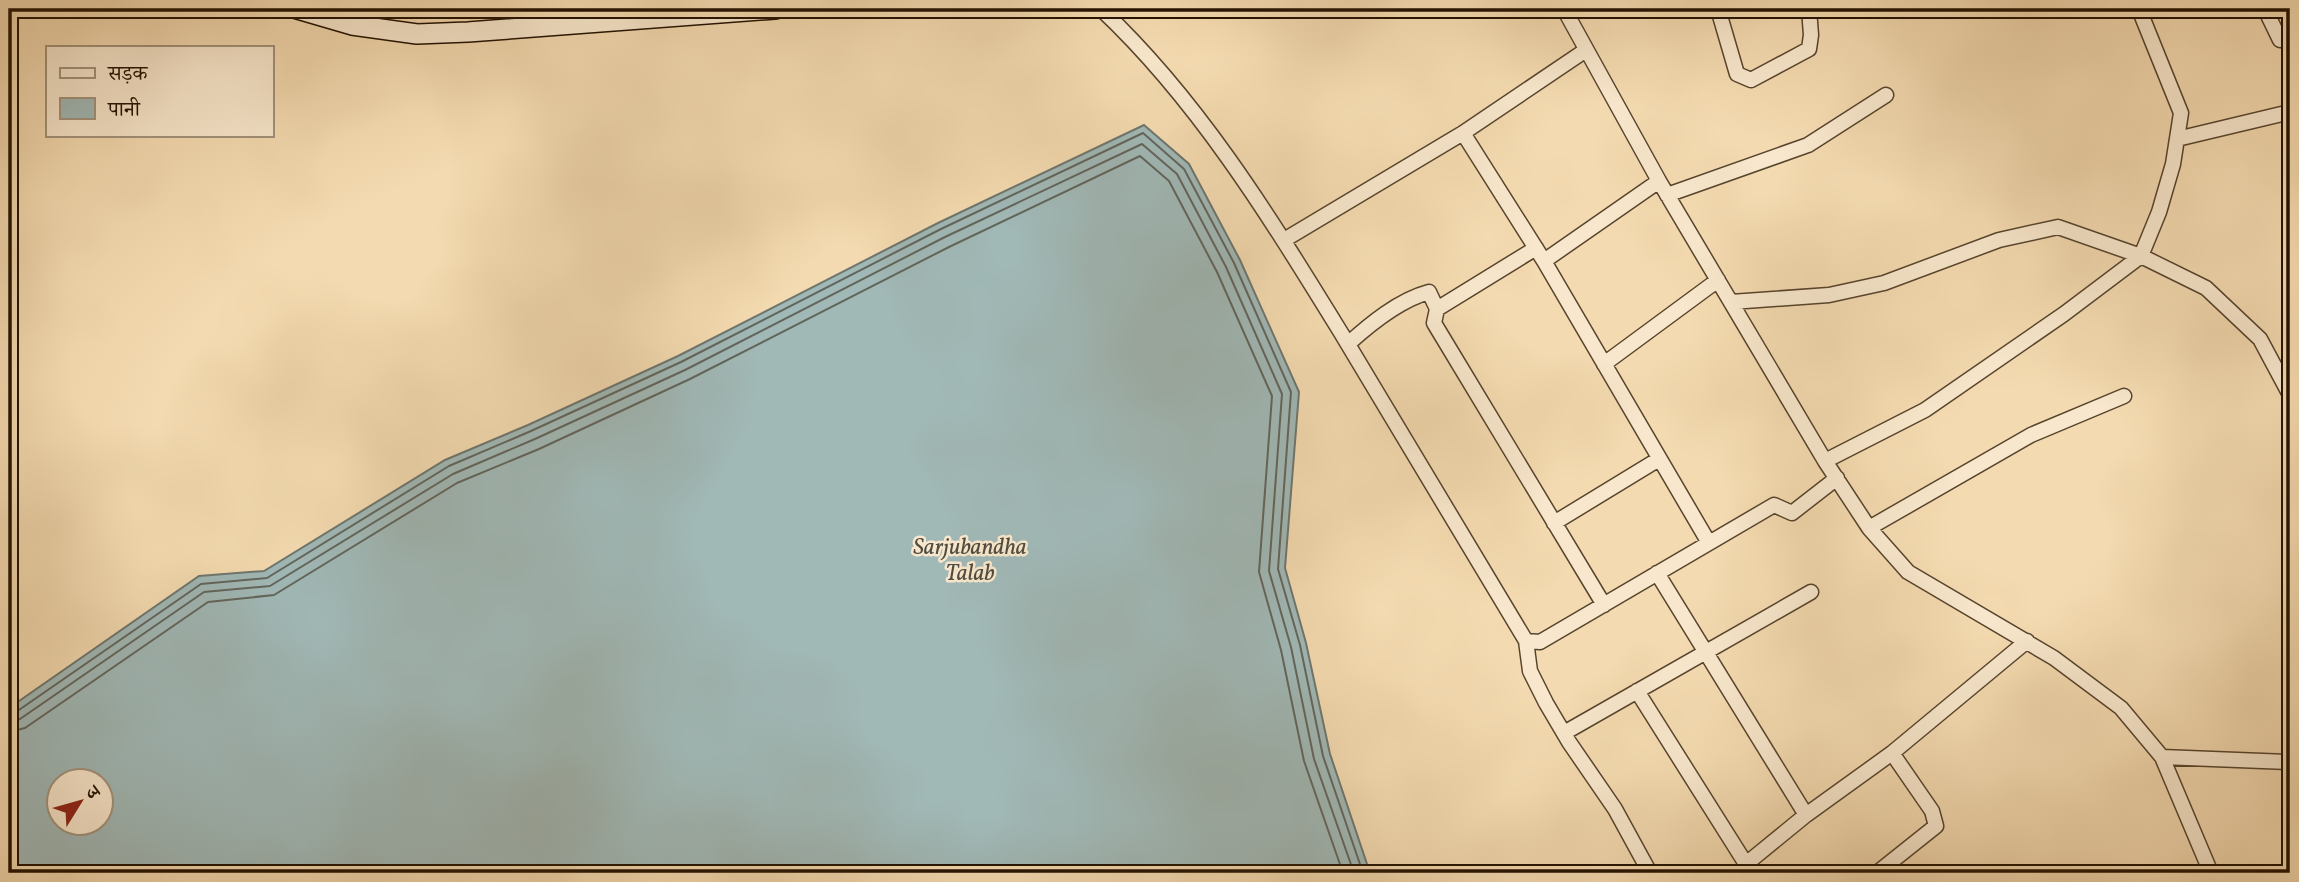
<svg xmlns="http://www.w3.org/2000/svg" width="2299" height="882" font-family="Vollkorn,'Noto Serif Devanagari',serif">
  <rect width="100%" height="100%" fill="#f4dab0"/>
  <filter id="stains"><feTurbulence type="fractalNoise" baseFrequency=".00286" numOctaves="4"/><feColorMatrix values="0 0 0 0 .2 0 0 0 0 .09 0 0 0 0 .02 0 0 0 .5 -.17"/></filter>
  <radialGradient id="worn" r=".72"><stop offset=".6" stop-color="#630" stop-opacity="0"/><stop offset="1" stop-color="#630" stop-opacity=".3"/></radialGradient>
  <path fill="#a0b8b6" stroke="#6e766e" stroke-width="2" fill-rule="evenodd" d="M1144 125 1189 164 1240 260 1299 392 1285 568 1306 643 1330 754 1370 873H9V708L199 576 264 571 445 460 528 425 678 356 938 223ZM60 780H102V822H60Z"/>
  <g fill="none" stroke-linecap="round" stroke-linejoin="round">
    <path stroke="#62655c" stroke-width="2" d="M9 713 16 712 201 584 267 578 449 466 531 431 681 362 941 229 1143 133 1184 169 1234 263 1291 392 1278 569 1300 645 1323 756 1363 873
      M9 722 20 719 204 592 270 586 453 474 535 439 685 370 945 237 1142 144 1177 174 1226 267 1282 394 1269 571 1291 647 1314 759 1354 873
      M9 732 25 728 208 602 274 595 457 483 539 449 690 379 949 247 1140 156 1169 181 1217 272 1272 396 1259 572 1281 650 1304 761 1343 873"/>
    <defs>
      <path id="street" d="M1101 9C1200 102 1272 221 1343 336 1404 437 1465 539 1526 641L1530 671 1546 703 1569 742 1615 809 1650 873
        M1564 9 1659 181 1825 461 1869 528 1908 572 2054 658 2121 708 2162 757 2211 873
        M1718 9 1737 74 1751 80 1809 49 1811 35 1809 9
        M2265 9 2280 40
        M1463 133 1544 261 1709 543
        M2177 139 2290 112
        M1667 195 1808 145 1886 95
        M1284 240 1463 133 1586 50
        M1536 248 1437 309 1434 323 1604 605
        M1544 261 1659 181
        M1731 302 1829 295 1884 283 1999 240 2058 227 2141 256 2206 288 2260 339 2290 395
        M1348 344C1370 324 1399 300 1429 292L1437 309
        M1604 364 1718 280
        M1825 461 1925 410 2064 314 2141 256 2159 212 2173 164 2181 113 2139 9
        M1554 523 1659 459
        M1869 528 2031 435 2124 396
        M1657 573 1806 815
        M1526 641 1540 642 1774 505 1792 513 1837 478
        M1637 691 1746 864
        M1564 733 1811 592
        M2162 757 2290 762
        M1743 873 1746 864 1806 815 1892 753 2027 641
        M1877 873 1936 826 1932 811 1892 753"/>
      <path id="secondary" d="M297 9 352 25 417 34 468 32 775 9"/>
    </defs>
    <use href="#street" stroke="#57442d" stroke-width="17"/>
    <use href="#secondary" stroke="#231201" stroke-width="22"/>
    <use href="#street" stroke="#f8e7cc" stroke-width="14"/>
    <use href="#secondary" stroke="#f8e7cc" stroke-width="19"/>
  </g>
  <g text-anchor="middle" stroke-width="5" stroke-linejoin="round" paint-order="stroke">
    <g font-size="23" font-style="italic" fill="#4f4c40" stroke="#f8e7cc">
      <text x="970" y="554">Sarjubandha<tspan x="970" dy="26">Talab</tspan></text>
    </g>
  </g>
  <rect width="2299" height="882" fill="none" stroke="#f4dab0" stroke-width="35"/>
  <rect x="10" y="10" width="2278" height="861" fill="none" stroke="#231201" stroke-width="3.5"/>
  <rect x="18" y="18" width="2264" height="847" fill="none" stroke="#231201" stroke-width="2"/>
  <rect x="46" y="46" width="228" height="91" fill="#f8e7cc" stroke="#a3927b" stroke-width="2"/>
  <rect x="60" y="68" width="35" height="10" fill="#f8e7cc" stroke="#a3927b" stroke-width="2"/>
  <text x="108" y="80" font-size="21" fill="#231201">सड़क</text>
  <rect x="60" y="98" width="35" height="21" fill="#a0b8b6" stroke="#a3927b" stroke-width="2"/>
  <text x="108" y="116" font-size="21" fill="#231201">पानी</text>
  <g transform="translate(80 802) rotate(53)"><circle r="33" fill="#f8e7cc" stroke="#a3927b" stroke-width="2"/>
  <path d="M0-5L12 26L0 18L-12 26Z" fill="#8f2418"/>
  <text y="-10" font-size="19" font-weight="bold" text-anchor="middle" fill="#231201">उ</text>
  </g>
  <rect width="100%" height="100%" filter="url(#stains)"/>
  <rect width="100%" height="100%" fill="url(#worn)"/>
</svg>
